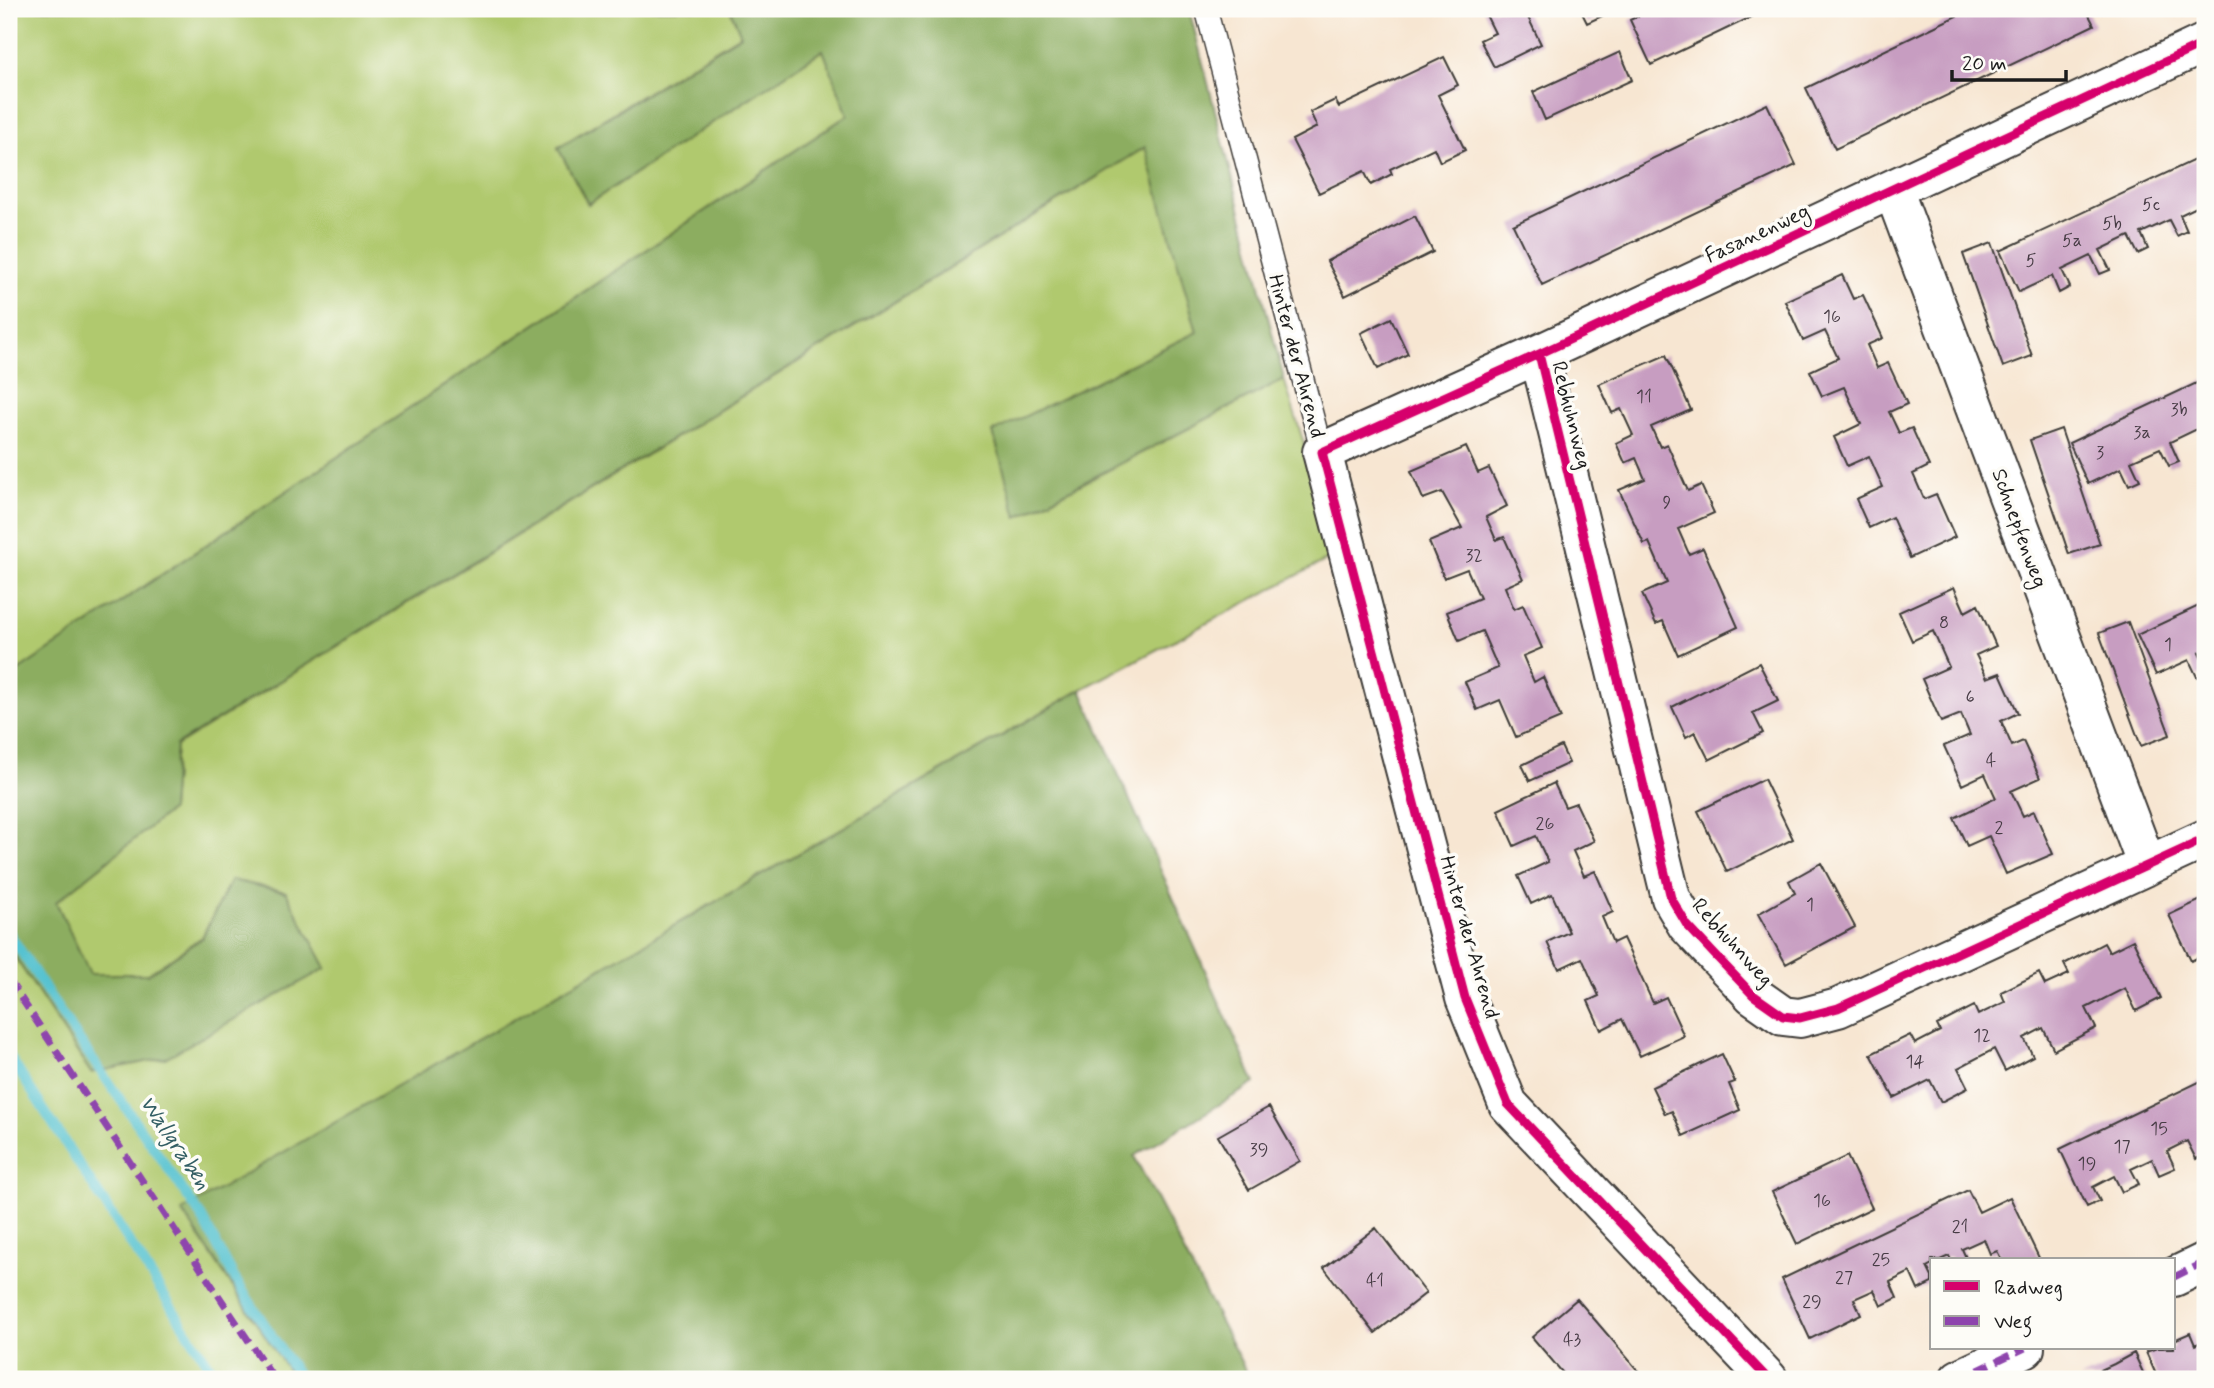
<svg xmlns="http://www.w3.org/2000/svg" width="2214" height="1388" font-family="Mynerve,sans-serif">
  <rect width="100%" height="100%" fill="#fdfcf7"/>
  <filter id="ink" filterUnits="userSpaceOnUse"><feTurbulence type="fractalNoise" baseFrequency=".0143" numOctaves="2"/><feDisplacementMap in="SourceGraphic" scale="14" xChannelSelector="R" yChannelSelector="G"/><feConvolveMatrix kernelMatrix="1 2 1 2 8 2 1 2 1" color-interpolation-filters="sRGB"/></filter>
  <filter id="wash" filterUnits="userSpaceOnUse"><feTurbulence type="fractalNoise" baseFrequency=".00686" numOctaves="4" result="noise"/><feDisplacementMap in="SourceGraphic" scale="28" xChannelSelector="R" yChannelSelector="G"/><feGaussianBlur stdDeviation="1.57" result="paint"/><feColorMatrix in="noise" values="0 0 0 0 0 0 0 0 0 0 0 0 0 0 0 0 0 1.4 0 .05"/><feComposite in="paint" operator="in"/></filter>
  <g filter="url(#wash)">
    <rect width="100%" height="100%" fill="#f7e6d2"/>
    <path fill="#b0c96e" stroke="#667245" stroke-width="2" d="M9 9H730L741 34 558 147 588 204 823 50 848 115 9 677Z
      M1146 147 1197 332 993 432 1018 517 1284 379 1338 554 1080 690 183 1211 294 1379H9V948L91 1073 326 968 285 892 231 880 202 937 148 974H90L56 902 171 810 176 746Z"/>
    <path fill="#8cad61" stroke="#54643e" stroke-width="2" d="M730 9H1189L1284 379 1017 517 993 432 1197 332 1145 147 176 745 171 810 56 902 90 974H148L202 938 231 880 286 892 326 968 165 1058 91 1073 9 948V677L848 115 823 50 588 204 558 148 741 35Z
      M1081 690 1255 1083 1134 1156 1250 1379H294L182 1211Z"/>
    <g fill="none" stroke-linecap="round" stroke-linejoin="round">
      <path stroke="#56c2d0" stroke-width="10" d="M9 933 70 1027 201 1216 235 1279 300 1379
        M9 1056 218 1379"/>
    </g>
    <g id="blocks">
      <path fill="#c79dc1" d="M1483 9H1524L1541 44 1494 67 1480 40 1495 33Z
        M1580 9H1598L1602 16 1587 23Z
        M1652 9H1768L1651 65 1630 20Z
        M1971 9H2086L2094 25 1835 149 1806 88Z
        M1620 52 1632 80 1545 120 1533 92Z
        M1444 57 1458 85 1438 95 1465 150 1440 162 1434 148 1390 169 1392 174 1371 185 1364 171 1319 193 1292 140 1317 127 1310 112 1335 100 1339 107Z
        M1767 104 1796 165 1542 285 1513 225Z
        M2205 155V203L2180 215 2187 231 2177 236 2169 220 2141 233 2148 249 2138 254 2129 236 2100 250 2110 270 2100 274 2091 256 2062 270 2070 287 2059 293 2052 276 2019 292 2000 251Z
        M1415 216 1433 252 1345 296 1327 261Z
        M1992 243 2032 356 2003 367 1963 254Z
        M1842 275 1853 299 1863 295 1883 338 1867 345 1877 368 1888 363 1907 404 1889 412 1899 433 1912 428 1929 466 1913 474 1924 499 1936 494 1955 537 1910 558 1892 517 1869 528 1856 499 1883 487 1869 456 1847 466 1834 437 1861 424 1844 387 1822 396 1810 371 1838 358 1825 331 1803 341 1785 301Z
        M1391 318 1408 354 1378 369 1361 333Z
        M1666 355 1691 410 1651 427 1660 447 1667 444 1688 491 1701 485 1714 513 1678 529 1689 554 1703 548 1738 627 1678 655 1663 621 1656 624 1642 594 1667 583 1649 542 1644 544 1619 490 1645 479 1636 458 1625 463 1616 443 1633 435 1621 409 1612 413 1599 384Z
        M2205 379V442L2199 428 2170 442 2179 462 2169 466 2160 448 2131 461 2140 480 2129 485 2121 468 2088 484 2069 443Z
        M2061 429 2100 544 2069 554 2030 440Z
        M1466 447 1478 473 1489 468 1507 506 1486 517 1496 540 1504 537 1523 579 1505 587 1514 609 1523 605 1542 648 1523 656 1534 682 1543 677 1561 718 1516 737 1500 700 1477 710 1465 682 1498 668 1482 631 1459 641 1447 612 1480 598 1467 569 1444 578 1429 542 1462 528 1442 492 1423 499 1411 471Z
        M1954 587 1965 612 1978 605 1996 646 1976 655 1987 678 2000 673 2018 713 2001 721 2012 746 2023 741 2040 778 2011 791 2023 816 2034 811 2053 854 2006 874 1989 836 1967 846 1954 818 1996 798 1985 774 1962 785 1944 746 1970 735 1961 714 1941 722 1922 679 1949 667 1933 631 1912 641 1899 612Z
        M2205 603V650L2199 653 2205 666V673L2197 677 2189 660 2156 675 2137 635Z
        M2128 622 2170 735 2141 746 2099 633Z
        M1759 663 1778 701 1753 713 1763 733 1709 760 1695 732 1686 737 1672 707Z
        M1561 746 1569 763 1530 781 1522 765Z
        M1764 779 1793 839 1727 872 1698 811Z
        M1554 783 1565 807 1576 803 1594 841 1573 851 1584 876 1595 871 1613 912 1602 917 1613 943 1623 938 1653 1003 1666 997 1684 1036 1640 1056 1622 1019 1601 1030 1588 1001 1599 996 1582 958 1559 969 1547 942 1569 932 1552 894 1531 904 1518 876 1548 862 1536 836 1514 846 1498 810Z
        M1821 863 1855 927 1786 964 1758 914 1795 893 1789 881Z
        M2205 898V954L2191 961 2169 915Z
        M2133 940 2161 998 2136 1011 2125 988 2086 1008 2096 1028 2054 1050 2043 1028 2024 1038 2033 1056 2005 1071 1994 1049 1958 1068 1968 1088 1941 1102 1930 1080 1894 1098 1871 1054 1910 1035 1915 1044 1940 1031 1937 1025 1974 1006 1978 1015 2005 1002 2001 992 2039 973 2045 985 2069 974 2064 964 2104 943 2109 952Z
        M1722 1054 1735 1082 1729 1084 1740 1110 1683 1136 1672 1111 1665 1114 1652 1087Z
        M2205 1079V1154L2196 1159 2187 1141 2167 1151 2175 1168 2159 1175 2152 1159 2131 1169 2139 1184 2122 1192 2114 1176 2093 1187 2100 1201 2087 1207 2060 1149Z
        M1269 1107 1300 1161 1249 1190 1218 1136Z
        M1847 1156 1872 1208 1797 1244 1772 1192Z
        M1968 1190 1979 1212 2010 1197 2040 1260H2002L1997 1251 1990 1254 1984 1239 1962 1249 1967 1260H1951L1949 1256 1940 1260H1932V1264L1927 1267 1932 1277V1283L1918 1290 1910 1272 1890 1282 1897 1298 1881 1306 1874 1290 1854 1299 1861 1314 1810 1339 1782 1279Z
        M1376 1228 1426 1293 1375 1333 1324 1268Z
        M1577 1299 1613 1341 1645 1379H1568L1532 1337Z
        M2190 1333 2195 1345 2205 1340V1379H2158L2146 1352 2157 1348H2174V1340Z
        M2134 1353 2146 1379H2081L2114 1364Z"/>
    </g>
  </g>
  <g filter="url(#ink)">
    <use href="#blocks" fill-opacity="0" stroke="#3d3a37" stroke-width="2"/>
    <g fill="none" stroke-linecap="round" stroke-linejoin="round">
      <defs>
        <path id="lane" d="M1206 9 1322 452"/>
        <path id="street" d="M1893 189 2147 866
          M1539 354 1671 898 1687 925 1715 955 1753 995 1783 1016 1800 1018 1838 1008 2205 839
          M2174 1277 2205 1262
          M1768 1379 1508 1104 1465 998 1322 452 1539 354 2205 43
          M1959 1379 2025 1348"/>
      </defs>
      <use href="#lane" stroke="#3d3a37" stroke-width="24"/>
      <use href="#street" stroke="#3d3a37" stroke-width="42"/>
      <use href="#lane" stroke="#fff" stroke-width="21"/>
      <use href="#street" stroke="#fff" stroke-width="38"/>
      <path stroke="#8e44ad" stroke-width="7" stroke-dasharray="14 7" stroke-linecap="butt" d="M9 980 274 1379
        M2174 1277 2205 1262
        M1959 1379 2025 1348"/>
      <defs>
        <path id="cycleway" d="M1539 354 1671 898 1687 925 1715 955 1753 995 1783 1016 1800 1018 1838 1008 2205 839
          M1768 1379 1508 1104 1465 998 1322 452 1539 354 2205 43"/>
      </defs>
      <use href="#cycleway" stroke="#fdfcf7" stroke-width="13"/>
      <use href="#cycleway" stroke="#d6006c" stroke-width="9"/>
    </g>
  </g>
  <g text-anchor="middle" stroke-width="7" stroke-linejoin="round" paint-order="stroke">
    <g font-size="18" fill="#473c45">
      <text x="2151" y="210">5c</text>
      <text x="2112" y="229">5b</text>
      <text x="2072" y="246">5a</text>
      <text x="2031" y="266">5</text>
      <text x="1832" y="322">16</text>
      <text x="1644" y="402">11</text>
      <text x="2179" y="415">3b</text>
      <text x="2142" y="438">3a</text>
      <text x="2100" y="458">3</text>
      <text x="1667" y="508">9</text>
      <text x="1474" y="561">32</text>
      <text x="1944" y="628">8</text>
      <text x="2168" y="650">1</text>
      <text x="1970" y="702">6</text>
      <text x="1991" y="766">4</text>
      <text x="1545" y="829">26</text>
      <text x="1999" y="833">2</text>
      <text x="1810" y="910">1</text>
      <text x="1982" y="1041">12</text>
      <text x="1915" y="1067">14</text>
      <text x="2159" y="1134">15</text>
      <text x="2122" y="1152">17</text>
      <text x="1259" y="1155">39</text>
      <text x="2087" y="1169">19</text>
      <text x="1822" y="1206">16</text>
      <text x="1960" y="1232">21</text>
      <text x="1881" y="1265">25</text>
      <text x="1844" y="1283">27</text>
      <text x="1375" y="1286">41</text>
      <text x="1812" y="1307">29</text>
      <text x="1572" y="1345">43</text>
    </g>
    <g font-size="21" fill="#1c1c1c" stroke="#fdfcf7">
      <text transform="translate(1757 233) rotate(-25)" y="7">Fasanenweg</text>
      <text transform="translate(1297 356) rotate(75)" y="7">Hinter der Ahrend</text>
      <text transform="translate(1572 415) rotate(76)" y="7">Rebhuhnweg</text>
      <text transform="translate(2020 528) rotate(70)" y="7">Schnepfenweg</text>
      <text transform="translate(1470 937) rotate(74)" y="7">Hinter der Ahrend</text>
      <text transform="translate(1733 942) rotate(48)" y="7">Rebhuhnweg</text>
    </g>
    <g font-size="23" font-style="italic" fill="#335e64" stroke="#fdfcf7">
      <text transform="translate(176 1142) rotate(56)" y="8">Wallgraben</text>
    </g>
  </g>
  <rect width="2214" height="1388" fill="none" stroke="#fdfcf7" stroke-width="35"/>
  <rect x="1930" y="1258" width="245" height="91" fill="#fdfcf7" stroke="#a3a29f" stroke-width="2"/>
  <rect x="1944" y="1281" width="35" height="10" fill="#d6006c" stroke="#a3a29f" stroke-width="2"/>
  <text x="1994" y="1294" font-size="21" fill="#1c1c1c">Radweg</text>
  <rect x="1944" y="1316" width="35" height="10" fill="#8e44ad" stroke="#a3a29f" stroke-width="2"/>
  <text x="1994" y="1328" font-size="21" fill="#1c1c1c">Weg</text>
  <path d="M1952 70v10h114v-10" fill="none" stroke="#1c1c1c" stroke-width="3.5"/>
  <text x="1962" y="70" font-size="21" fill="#1c1c1c" stroke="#fdfcf7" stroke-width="5" paint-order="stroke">20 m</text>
</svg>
